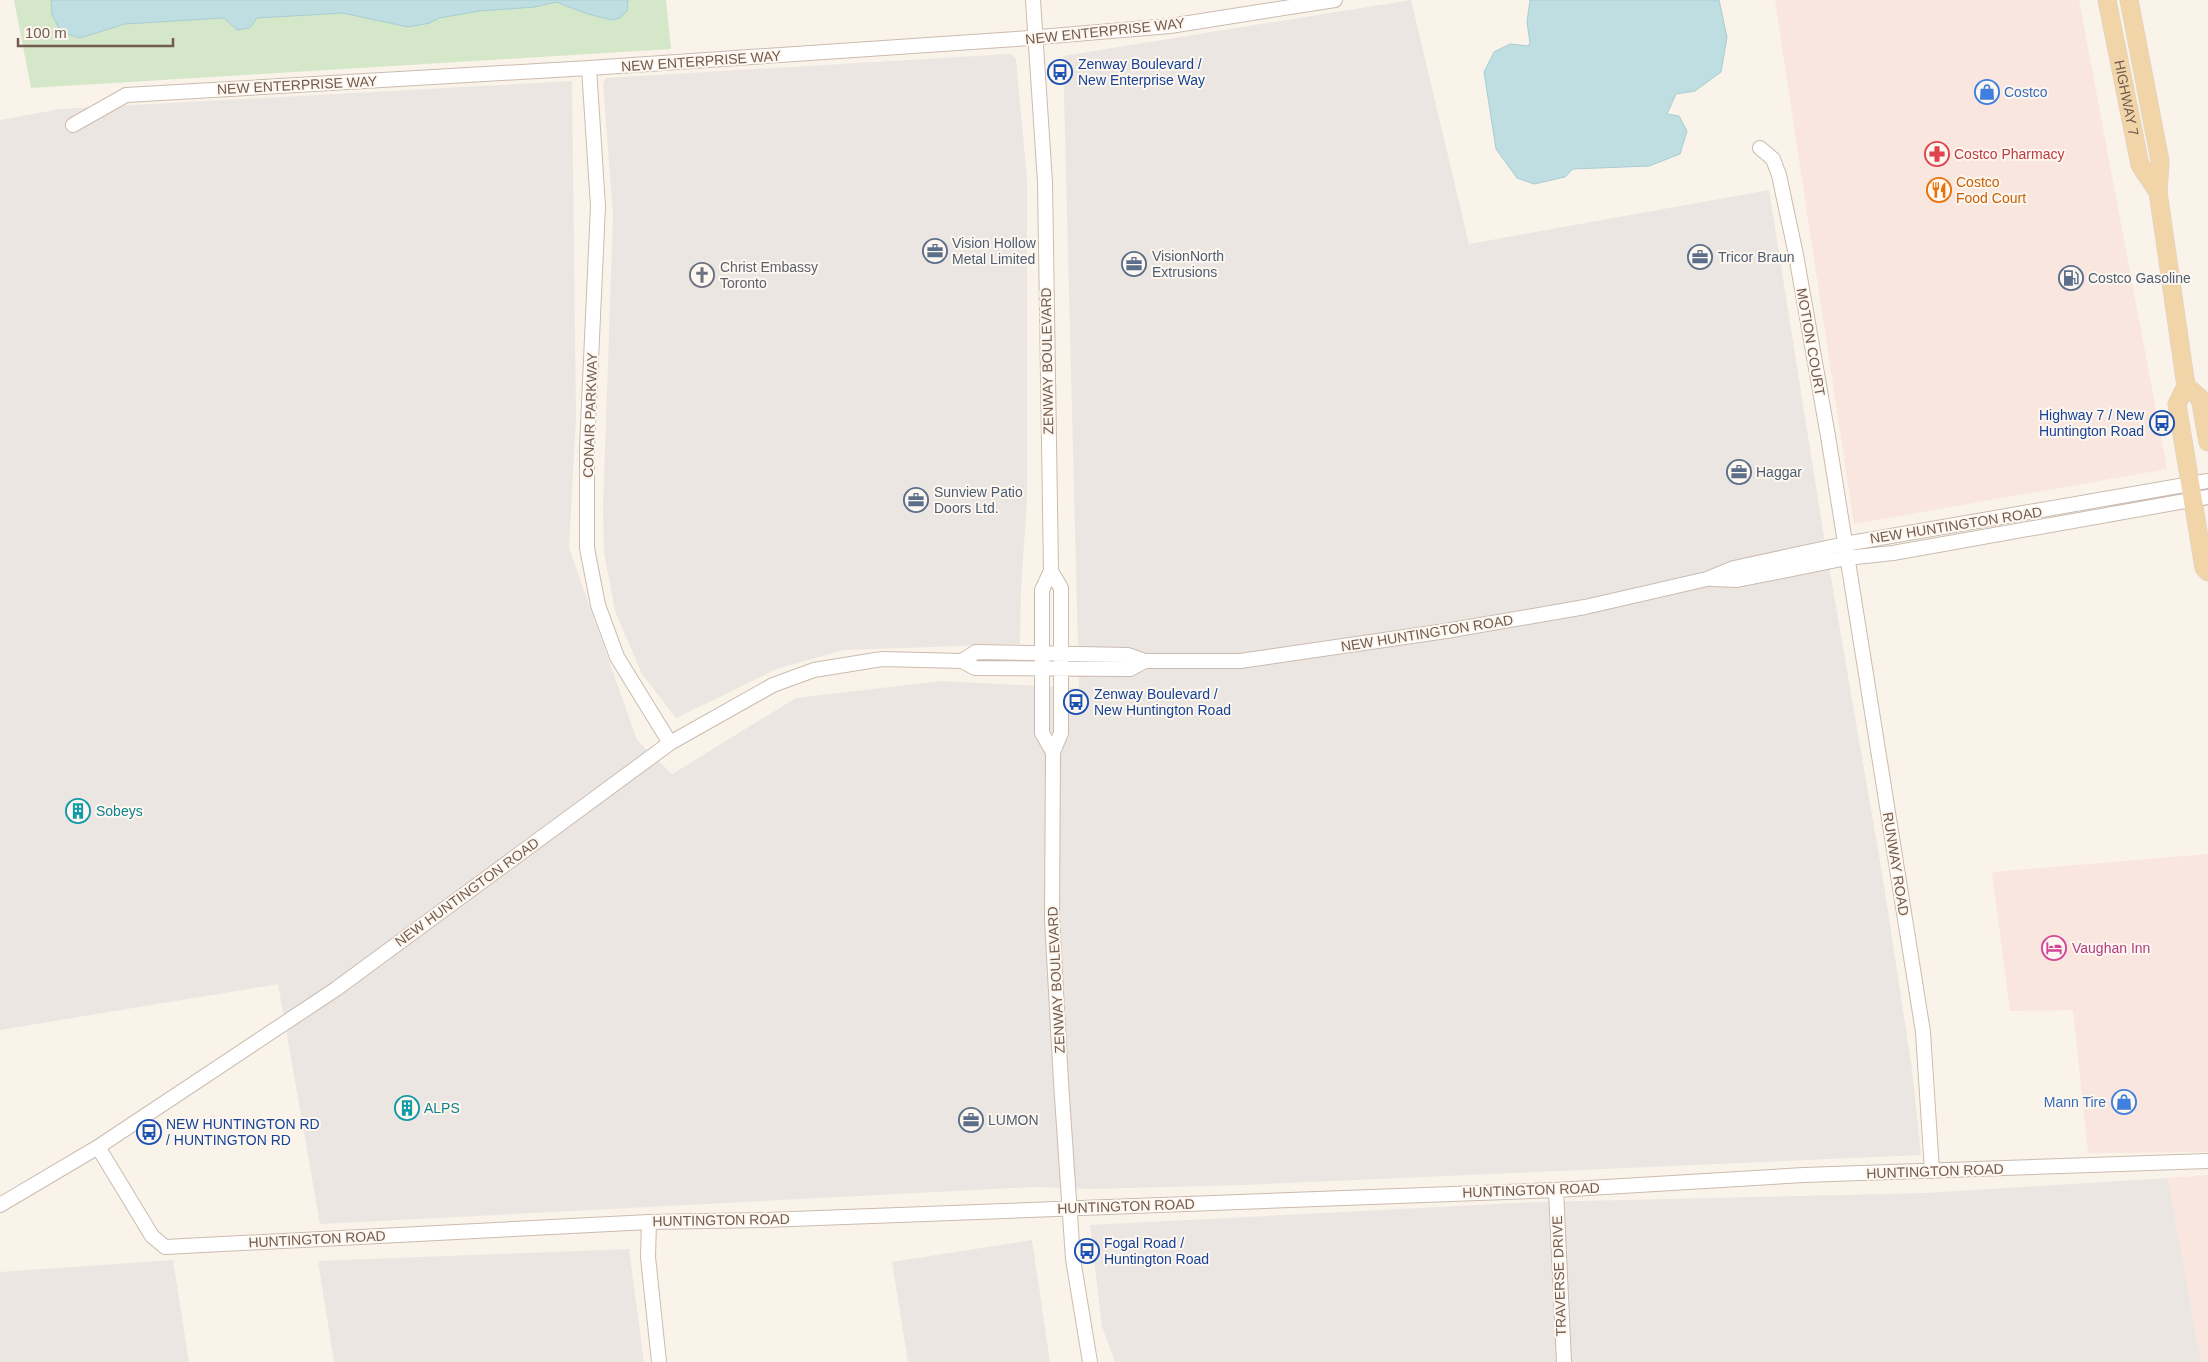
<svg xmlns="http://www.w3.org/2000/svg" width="2208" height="1362" font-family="Arial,sans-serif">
  <rect width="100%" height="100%" fill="#faf3e9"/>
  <path fill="#f9e6de" d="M1775 0H2079L2167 469 1854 524Z
    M2208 854V1152L2088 1153 2073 1010 2010 1011 1992 872Z
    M2208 1175V1362H2201L2168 1178Z"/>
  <path fill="#ece6e2" d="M1411 0 1469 244 1769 190 1824 537 1883 879 1912 1069 1921 1155 1244 1185 1090 1189 1033 1187 320 1224 278 984 0 1030V120L60 109 572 81 576 418 569 548 637 740 672 774 796 698 941 681 1079 688 1063 56Z
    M1010 54 1016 59 1027 179V498L1021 591 1020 644 844 650 779 668 676 718 642 674 615 611 604 552 603 509 613 216 603 83 606 78Z
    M2168 1178 2201 1362H1115L1102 1327 1090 1225 1537 1202 1926 1193Z
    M1032 1240 1050 1362H908L892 1262Z
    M629 1249 644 1362H334L318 1261Z
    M173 1260 189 1362H0V1272Z"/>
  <path fill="#d5e7c9" d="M14 0H666L671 49 31 88Z"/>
  <path fill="#bfdee2" stroke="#a7cdd3" d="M51 0H628L627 11 620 18 612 20 588 14 556 2 535 7 480 11 439 18 430 23 408 27 343 13 257 18 250 28 237 30 224 18 125 24 80 38 61 32 52 15Z
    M1530 0H1719L1727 37 1721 72 1695 91 1676 94 1667 114 1679 116 1687 131 1680 154 1649 166 1573 169 1565 177 1534 184 1517 178 1496 149 1484 72 1494 52 1510 44 1528 46 1530 43 1527 22Z"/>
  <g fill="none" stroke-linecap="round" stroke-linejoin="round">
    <defs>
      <path id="minor" d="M1033 0 1045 182 1051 571 1061 588V733L1053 752 1052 919 1061 1082 1073 1259 1090 1362
        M589 68 598 206 587 448V548L598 605 617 657 670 743
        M73 125 126 95 589 68 1016 39 1170 26 1335 0
        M1760 148 1773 159 1779 175 1796 255 1828 436 1923 1032 1932 1171
        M1051 571 1042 590V733L1053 752
        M1712 579 1737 580 1847 558 1893 553 2208 497
        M962 661 976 652 1128 655 1145 661H1240L1446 631 1585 607 1707 579 1734 568 1845 544 2208 481
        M98 1147 152 1236 165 1247 649 1222 766 1220 1556 1190 1804 1175 2208 1161
        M1556 1190 1564 1362
        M0 1205 98 1147 336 989 670 743 773 685 814 670 882 659 962 661 975 668 1130 669 1145 661
        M649 1222 648 1257 659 1362"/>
      <g id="major">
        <path id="s1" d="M2107 0 2140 165 2158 192"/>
        <path d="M2129 0 2160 161 2158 192 2186 386 2177 404 2204 568 2208 572"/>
        <path d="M2186 386 2200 398 2208 442"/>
      </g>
    </defs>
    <use href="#minor" stroke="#cbbbb0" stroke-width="16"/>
    <use href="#major" stroke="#d8d1ce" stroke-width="19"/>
    <use href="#minor" stroke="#fff" stroke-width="14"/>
    <use href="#major" stroke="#f1d5a9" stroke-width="18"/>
  </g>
  <defs>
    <symbol id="bus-ring" viewBox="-11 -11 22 22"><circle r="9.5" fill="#fdf7ef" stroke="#1a4fb4" stroke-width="1.5"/><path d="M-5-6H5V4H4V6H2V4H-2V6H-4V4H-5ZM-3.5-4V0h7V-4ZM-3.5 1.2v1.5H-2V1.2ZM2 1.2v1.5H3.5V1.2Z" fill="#1a4fb4"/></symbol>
    <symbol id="shop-ring" viewBox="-11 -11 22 22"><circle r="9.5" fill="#fdf7ef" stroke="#3f7fe0" stroke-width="1.5"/><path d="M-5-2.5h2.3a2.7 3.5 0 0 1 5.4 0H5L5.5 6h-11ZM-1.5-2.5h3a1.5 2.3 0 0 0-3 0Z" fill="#3f7fe0"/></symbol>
    <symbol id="pharmacy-ring" viewBox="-11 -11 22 22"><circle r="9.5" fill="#fdf7ef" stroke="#e0444e" stroke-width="1.5"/><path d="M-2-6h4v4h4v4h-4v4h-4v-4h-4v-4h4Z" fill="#e0444e"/></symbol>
    <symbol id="restaurant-ring" viewBox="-11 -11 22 22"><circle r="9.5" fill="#fdf7ef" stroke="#e8710a" stroke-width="1.5"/><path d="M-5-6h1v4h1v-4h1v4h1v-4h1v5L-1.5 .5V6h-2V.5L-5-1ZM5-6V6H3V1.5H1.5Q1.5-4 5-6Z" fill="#e8710a"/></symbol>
    <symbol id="office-ring" viewBox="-11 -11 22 22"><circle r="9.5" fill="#fdf7ef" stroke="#5c6f8a" stroke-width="1.5"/><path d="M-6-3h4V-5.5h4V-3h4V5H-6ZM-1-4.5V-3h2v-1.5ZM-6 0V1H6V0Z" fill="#5c6f8a"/></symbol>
    <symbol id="church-ring" viewBox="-11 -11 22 22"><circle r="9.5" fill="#fdf7ef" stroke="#6b7280" stroke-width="1.5"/><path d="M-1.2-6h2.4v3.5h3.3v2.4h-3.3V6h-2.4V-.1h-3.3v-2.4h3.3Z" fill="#6b7280"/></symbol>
    <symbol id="fuel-ring" viewBox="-11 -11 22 22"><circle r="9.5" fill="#fdf7ef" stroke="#5c6f8a" stroke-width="1.5"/><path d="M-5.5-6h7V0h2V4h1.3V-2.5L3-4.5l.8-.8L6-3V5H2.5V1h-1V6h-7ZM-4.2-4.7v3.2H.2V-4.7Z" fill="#5c6f8a"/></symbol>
    <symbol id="building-ring" viewBox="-11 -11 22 22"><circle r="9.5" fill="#fdf7ef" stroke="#0f9aa8" stroke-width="1.5"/><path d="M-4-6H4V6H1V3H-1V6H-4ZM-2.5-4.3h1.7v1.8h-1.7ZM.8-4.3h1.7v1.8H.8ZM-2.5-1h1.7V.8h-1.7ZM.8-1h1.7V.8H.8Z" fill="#0f9aa8"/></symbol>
    <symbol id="hotel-ring" viewBox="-11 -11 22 22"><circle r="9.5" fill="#fdf7ef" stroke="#d1479c" stroke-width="1.5"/><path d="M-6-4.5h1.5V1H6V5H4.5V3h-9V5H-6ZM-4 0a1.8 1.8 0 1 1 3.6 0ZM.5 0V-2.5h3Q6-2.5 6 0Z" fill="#d1479c"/></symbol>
  </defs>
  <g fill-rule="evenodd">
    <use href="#bus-ring" x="1046" y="58" width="28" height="28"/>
    <use href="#shop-ring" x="1973" y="78" width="28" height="28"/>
    <use href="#pharmacy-ring" x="1923" y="140" width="28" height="28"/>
    <use href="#restaurant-ring" x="1925" y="176" width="28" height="28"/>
    <use href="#office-ring" x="921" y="237" width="28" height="28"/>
    <use href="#office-ring" x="1686" y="243" width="28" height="28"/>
    <use href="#office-ring" x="1120" y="250" width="28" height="28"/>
    <use href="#church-ring" x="688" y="261" width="28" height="28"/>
    <use href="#fuel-ring" x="2057" y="264" width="28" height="28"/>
    <use href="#bus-ring" x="2148" y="409" width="28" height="28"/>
    <use href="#office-ring" x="1725" y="458" width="28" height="28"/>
    <use href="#office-ring" x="902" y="486" width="28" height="28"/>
    <use href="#bus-ring" x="1062" y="688" width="28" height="28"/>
    <use href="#building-ring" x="64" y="797" width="28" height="28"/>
    <use href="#hotel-ring" x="2040" y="934" width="28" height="28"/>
    <use href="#shop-ring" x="2110" y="1088" width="28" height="28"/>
    <use href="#building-ring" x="393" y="1094" width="28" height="28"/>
    <use href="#office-ring" x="957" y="1106" width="28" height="28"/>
    <use href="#bus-ring" x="135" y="1118" width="28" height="28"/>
    <use href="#bus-ring" x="1073" y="1237" width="28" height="28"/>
  </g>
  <g text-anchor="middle" stroke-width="4" stroke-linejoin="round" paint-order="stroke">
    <g font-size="14" fill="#725b4f" stroke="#fdf7ef">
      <text transform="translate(1105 31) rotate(-6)" y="5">NEW ENTERPRISE WAY</text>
      <text transform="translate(701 61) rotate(-4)" y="5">NEW ENTERPRISE WAY</text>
      <text transform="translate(297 85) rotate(-3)" y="5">NEW ENTERPRISE WAY</text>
      <text dy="5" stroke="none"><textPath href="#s1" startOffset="100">HIGHWAY 7</textPath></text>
      <text transform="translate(1811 342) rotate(80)" y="5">MOTION COURT</text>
      <text transform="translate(1047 361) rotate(-91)" y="5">ZENWAY BOULEVARD</text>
      <text transform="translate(590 415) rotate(-88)" y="5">CONAIR PARKWAY</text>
      <text transform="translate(1956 525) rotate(-9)" y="5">NEW HUNTINGTON ROAD</text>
      <text transform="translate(1427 633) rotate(-9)" y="5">NEW HUNTINGTON ROAD</text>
      <text transform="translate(1896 864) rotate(81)" y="5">RUNWAY ROAD</text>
      <text transform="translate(467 892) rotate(-36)" y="5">NEW HUNTINGTON ROAD</text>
      <text transform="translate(1056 980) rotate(-93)" y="5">ZENWAY BOULEVARD</text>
      <text transform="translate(1935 1171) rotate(-2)" y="5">HUNTINGTON ROAD</text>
      <text transform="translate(1531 1190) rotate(-2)" y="5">HUNTINGTON ROAD</text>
      <text transform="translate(1126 1206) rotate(-2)" y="5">HUNTINGTON ROAD</text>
      <text transform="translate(721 1220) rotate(-1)" y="5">HUNTINGTON ROAD</text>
      <text transform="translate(317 1239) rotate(-3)" y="5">HUNTINGTON ROAD</text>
      <text transform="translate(1559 1276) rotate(-92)" y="5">TRAVERSE DRIVE</text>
    </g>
    <g font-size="14" fill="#164399" stroke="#fdf7ef" text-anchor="start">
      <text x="1078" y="69">Zenway Boulevard /<tspan x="1078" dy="16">New Enterprise Way</tspan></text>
      <text x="2144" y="420" text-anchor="end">Highway 7 / New<tspan x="2144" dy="16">Huntington Road</tspan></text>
      <text x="1094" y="699">Zenway Boulevard /<tspan x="1094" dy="16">New Huntington Road</tspan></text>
      <text x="166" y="1129">NEW HUNTINGTON RD<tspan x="166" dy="16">/ HUNTINGTON RD</tspan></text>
      <text x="1104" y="1248">Fogal Road /<tspan x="1104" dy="16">Huntington Road</tspan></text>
    </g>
    <g font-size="14" fill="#366cbe" stroke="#fdf7ef" text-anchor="start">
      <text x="2004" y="97">Costco</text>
      <text x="2106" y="1107" text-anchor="end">Mann Tire</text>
    </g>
    <g font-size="14" fill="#be3a42" stroke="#fdf7ef" text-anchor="start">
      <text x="1954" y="159">Costco Pharmacy</text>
    </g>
    <g font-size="14" fill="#c56008" stroke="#fdf7ef" text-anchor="start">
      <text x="1956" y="187">Costco<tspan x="1956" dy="16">Food Court</tspan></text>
    </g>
    <g font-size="14" fill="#4e5e75" stroke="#fdf7ef" text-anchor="start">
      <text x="952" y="248">Vision Hollow<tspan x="952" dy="16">Metal Limited</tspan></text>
      <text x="1152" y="261">VisionNorth<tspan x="1152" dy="16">Extrusions</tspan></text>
      <text x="1718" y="262">Tricor Braun</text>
      <text x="2088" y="283">Costco Gasoline</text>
      <text x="1756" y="477">Haggar</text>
      <text x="934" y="497">Sunview Patio<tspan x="934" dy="16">Doors Ltd.</tspan></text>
      <text x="988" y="1125">LUMON</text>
    </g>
    <g font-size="14" fill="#5b616d" stroke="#fdf7ef" text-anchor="start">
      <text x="720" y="272">Christ Embassy<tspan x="720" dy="16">Toronto</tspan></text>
    </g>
    <g font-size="14" fill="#0d838f" stroke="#fdf7ef" text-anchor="start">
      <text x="96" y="816">Sobeys</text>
      <text x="424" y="1113">ALPS</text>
    </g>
    <g font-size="14" fill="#b23c85" stroke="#fdf7ef" text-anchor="start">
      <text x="2072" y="953">Vaughan Inn</text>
    </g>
  </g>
  <path d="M18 38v8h155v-8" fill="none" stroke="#725b4f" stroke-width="2.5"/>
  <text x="25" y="38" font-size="15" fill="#725b4f" stroke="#fdf7ef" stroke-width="4" paint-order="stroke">100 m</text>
</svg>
